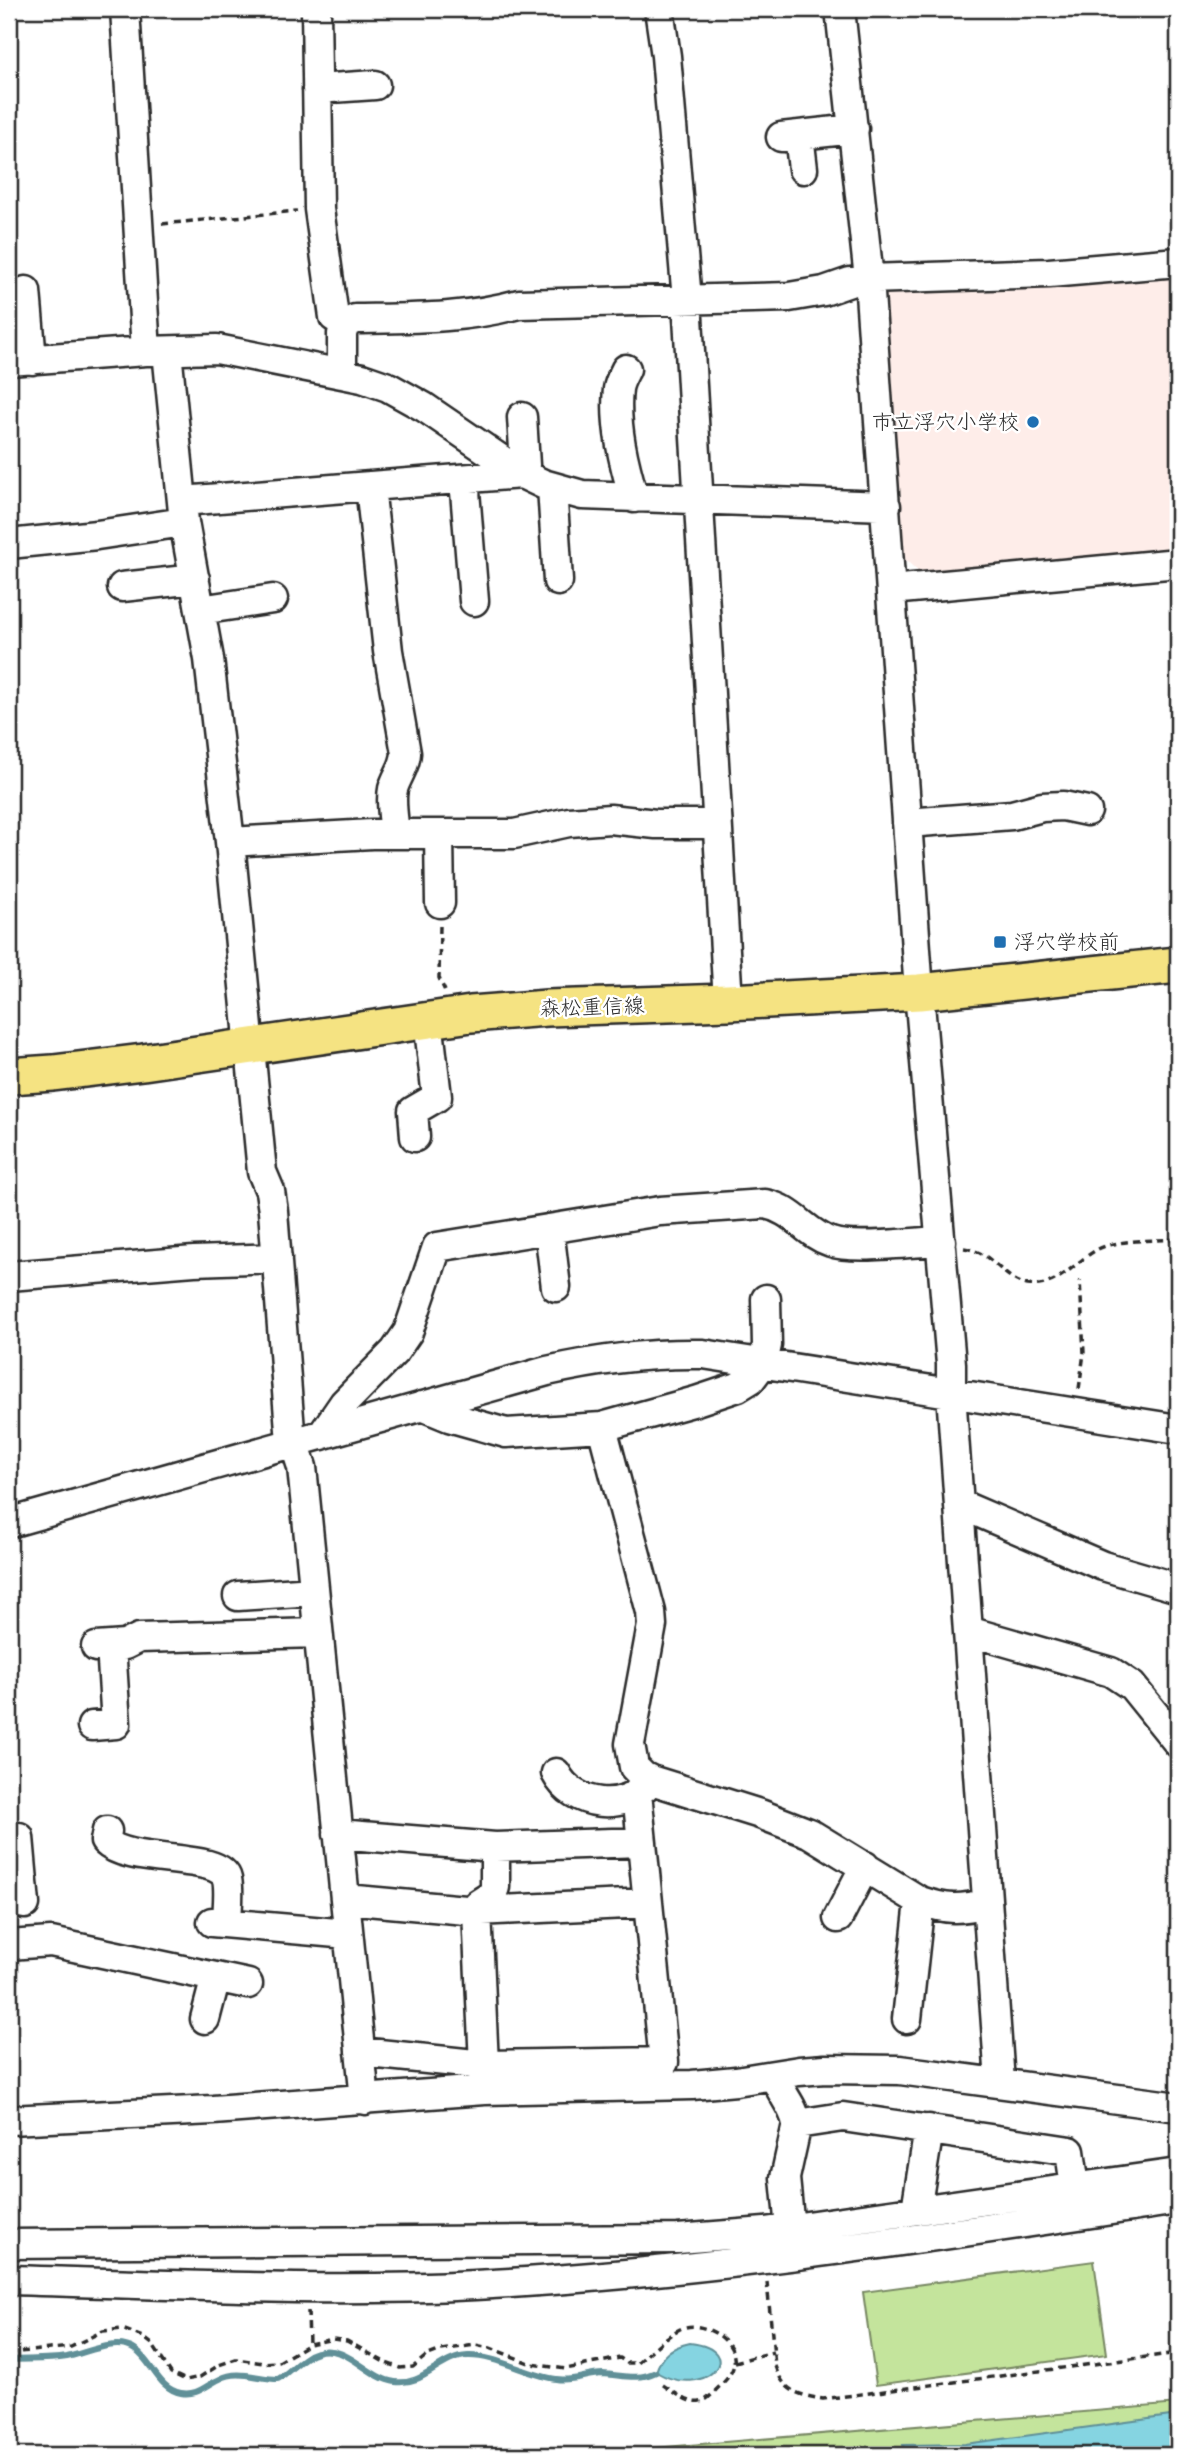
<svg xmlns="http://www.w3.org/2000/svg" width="1187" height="2464" font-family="Kalam,'Klee One',sans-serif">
  <rect width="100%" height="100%" fill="#fff"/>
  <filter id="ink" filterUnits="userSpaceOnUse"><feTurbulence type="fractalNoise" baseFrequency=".0143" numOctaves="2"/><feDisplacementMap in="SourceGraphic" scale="14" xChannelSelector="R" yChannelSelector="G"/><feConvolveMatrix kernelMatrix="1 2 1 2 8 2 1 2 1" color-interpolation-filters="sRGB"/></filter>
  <g filter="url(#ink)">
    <path fill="#feede9" d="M1178 273V551L921 574 897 552 878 293Z"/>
    <path fill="#c4e49c" stroke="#788864" stroke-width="2" d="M1094 2261 1107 2354 876 2385 863 2292Z
      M1178 2404V2455H571Z"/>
    <path fill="#85d4e1" stroke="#619098" stroke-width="2" d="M690 2343C749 2350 706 2401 656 2372 661 2354 672 2347 690 2343Z
      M1178 2415V2455L1150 2450 1115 2451 1101 2455H905L903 2445 965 2444Z"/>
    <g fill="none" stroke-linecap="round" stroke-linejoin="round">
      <path stroke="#619098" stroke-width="6" d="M9 2360C28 2359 48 2360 67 2357 87 2353 116 2337 135 2350 152 2361 158 2389 181 2393 198 2396 206 2385 220 2379 238 2369 258 2379 278 2379 291 2371 302 2356 317 2352 347 2343 367 2378 395 2382 424 2386 440 2357 468 2356 494 2355 528 2375 556 2379 573 2382 587 2374 603 2374 622 2375 637 2381 656 2372"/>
      <defs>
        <path id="minor" d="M125 9 146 351
          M316 9 319 209 334 317 345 324
          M659 9 666 56 687 300 728 1002
          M840 9 869 279 919 992 951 1364V1393L1000 2082
          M317 89 375 85
          M799 135 803 169
          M781 137 854 129
          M26 291 32 360
          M167 351 184 522 209 659 230 842 262 1172 270 1191 273 1211 290 1430 302 1467 365 2100
          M9 361 146 351 217 349 362 378 388 387 424 407 522 474 543 484 582 495 886 506
          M626 369C623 375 619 382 618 389 614 425 624 464 634 498
          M342 374V334L345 324 355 319C410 318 465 319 519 304L789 297 824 291 850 282 869 279 1049 273 1178 262
          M464 479 474 601
          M370 486 388 651 406 753C405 768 397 775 393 789 390 803 394 820 395 834
          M552 487 558 581
          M182 501 522 474 525 465 522 417
          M9 544 97 535 184 522
          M122 587 195 579
          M891 590 1178 563
          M200 610 273 599
          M907 823 1012 815 1042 807 1063 806 1087 811
          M439 835 440 903
          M230 842 372 834H514L569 822 610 819 656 824H717
          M415 1137 413 1111 437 1097 428 1020
          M549 1229 556 1287
          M9 1276 194 1261 277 1258
          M422 1406 449 1417 506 1433 602 1427 696 1401 738 1387 751 1379 763 1363 767 1345 766 1299
          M602 1427 651 1612 652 1625 630 1744 634 1767 643 1776 651 1780 760 1814 809 1833 920 1901C947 1910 960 1910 987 1903
          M322 1435 344 1403 395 1351 408 1332 437 1247 660 1211 765 1204C793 1209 806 1234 831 1242 853 1250 915 1242 941 1241
          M959 1504 1103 1566 1178 1588
          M9 1523 547 1371C599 1359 649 1353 703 1354L1178 1429
          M238 1596 314 1591
          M968 1631 1111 1672 1132 1686 1178 1743
          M96 1647 125 1645 139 1638 318 1633
          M92 1726 116 1724 111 1646
          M556 1773C573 1807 626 1813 649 1782
          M107 1831 105 1841C129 1866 221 1852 227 1879 230 1892 227 1910 227 1923
          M338 1834 495 1847 642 1842
          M495 1847V1887L492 1895 478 1904 477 1911 648 1903
          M345 1899 477 1911 484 2065
          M9 1901 25 1904 19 1837
          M838 1918 865 1866
          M212 1922 348 1934
          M9 1945 51 1942 248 1984
          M205 2019 216 1977
          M907 2019 920 1901
          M360 2052 484 2065 664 2062 637 1793
          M775 2075C779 2093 794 2105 797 2124L843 2117 1070 2151 1075 2187
          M9 2120 213 2110 484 2090 692 2085 736 2081 799 2071 825 2069 900 2070 1178 2107
          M916 2210 929 2129
          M790 2229 785 2178 797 2124
          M9 2244 678 2239 765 2232 1178 2173
          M9 2280C164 2284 320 2293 475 2285 709 2273 946 2235 1178 2200"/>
        <path id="major" d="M9 1076 53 1073 143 1062 471 1014 547 1008 728 1002 919 992 1178 965"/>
      </defs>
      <use href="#minor" stroke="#2b2b2b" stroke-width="33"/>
      <use href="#major" stroke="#2b2b2b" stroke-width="40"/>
      <path stroke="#2b2b2b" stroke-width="3.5" stroke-dasharray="7 5" stroke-linecap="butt" d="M162 224 297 211
        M440 926 439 978 445 991
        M964 1248C994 1252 1002 1280 1028 1285 1057 1289 1074 1262 1098 1249 1118 1239 1155 1241 1178 1239
        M1079 1389 1084 1353 1080 1280
        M767 2282 775 2366C784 2392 798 2395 823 2399L1178 2353
        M308 2311 309 2344
        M9 2353 71 2347 103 2331 122 2329 143 2337 152 2344 171 2373 186 2380 200 2377 219 2365 236 2359 263 2363 279 2362 309 2344 333 2339 347 2341 386 2363 400 2368 413 2367 426 2356 441 2350 475 2345 490 2348 532 2364 566 2369 620 2358 627 2363H638C646 2355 669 2334 680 2329 700 2319 738 2339 734 2364 732 2375 723 2383 716 2390 710 2397 703 2404 693 2402 682 2399 670 2389 660 2383
        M735 2362 773 2352"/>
      <use href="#minor" stroke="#fff" stroke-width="28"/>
      <use href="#major" stroke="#f5e382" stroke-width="35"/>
    </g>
  </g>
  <g fill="#1f6fb2" stroke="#fff" stroke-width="2.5">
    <circle cx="1033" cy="422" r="7"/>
    <rect x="993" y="935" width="14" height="14" rx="3.5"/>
  </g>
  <g text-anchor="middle" stroke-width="5" stroke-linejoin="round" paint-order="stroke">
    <g font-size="21" fill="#2b2b2b" stroke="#fff" text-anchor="end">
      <text x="1019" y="429">市立浮穴小学校</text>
      <text x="1014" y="949" text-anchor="start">浮穴学校前</text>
    </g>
    <g font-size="21" fill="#2b2b2b" stroke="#fff">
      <text transform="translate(592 1007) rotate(-2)" y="7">森松重信線</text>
    </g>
  </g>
  <rect width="1187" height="2464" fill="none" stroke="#fff" stroke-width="35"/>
  <rect x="18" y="18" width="1152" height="2429" fill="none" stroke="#2b2b2b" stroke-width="2.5" filter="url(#ink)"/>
</svg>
